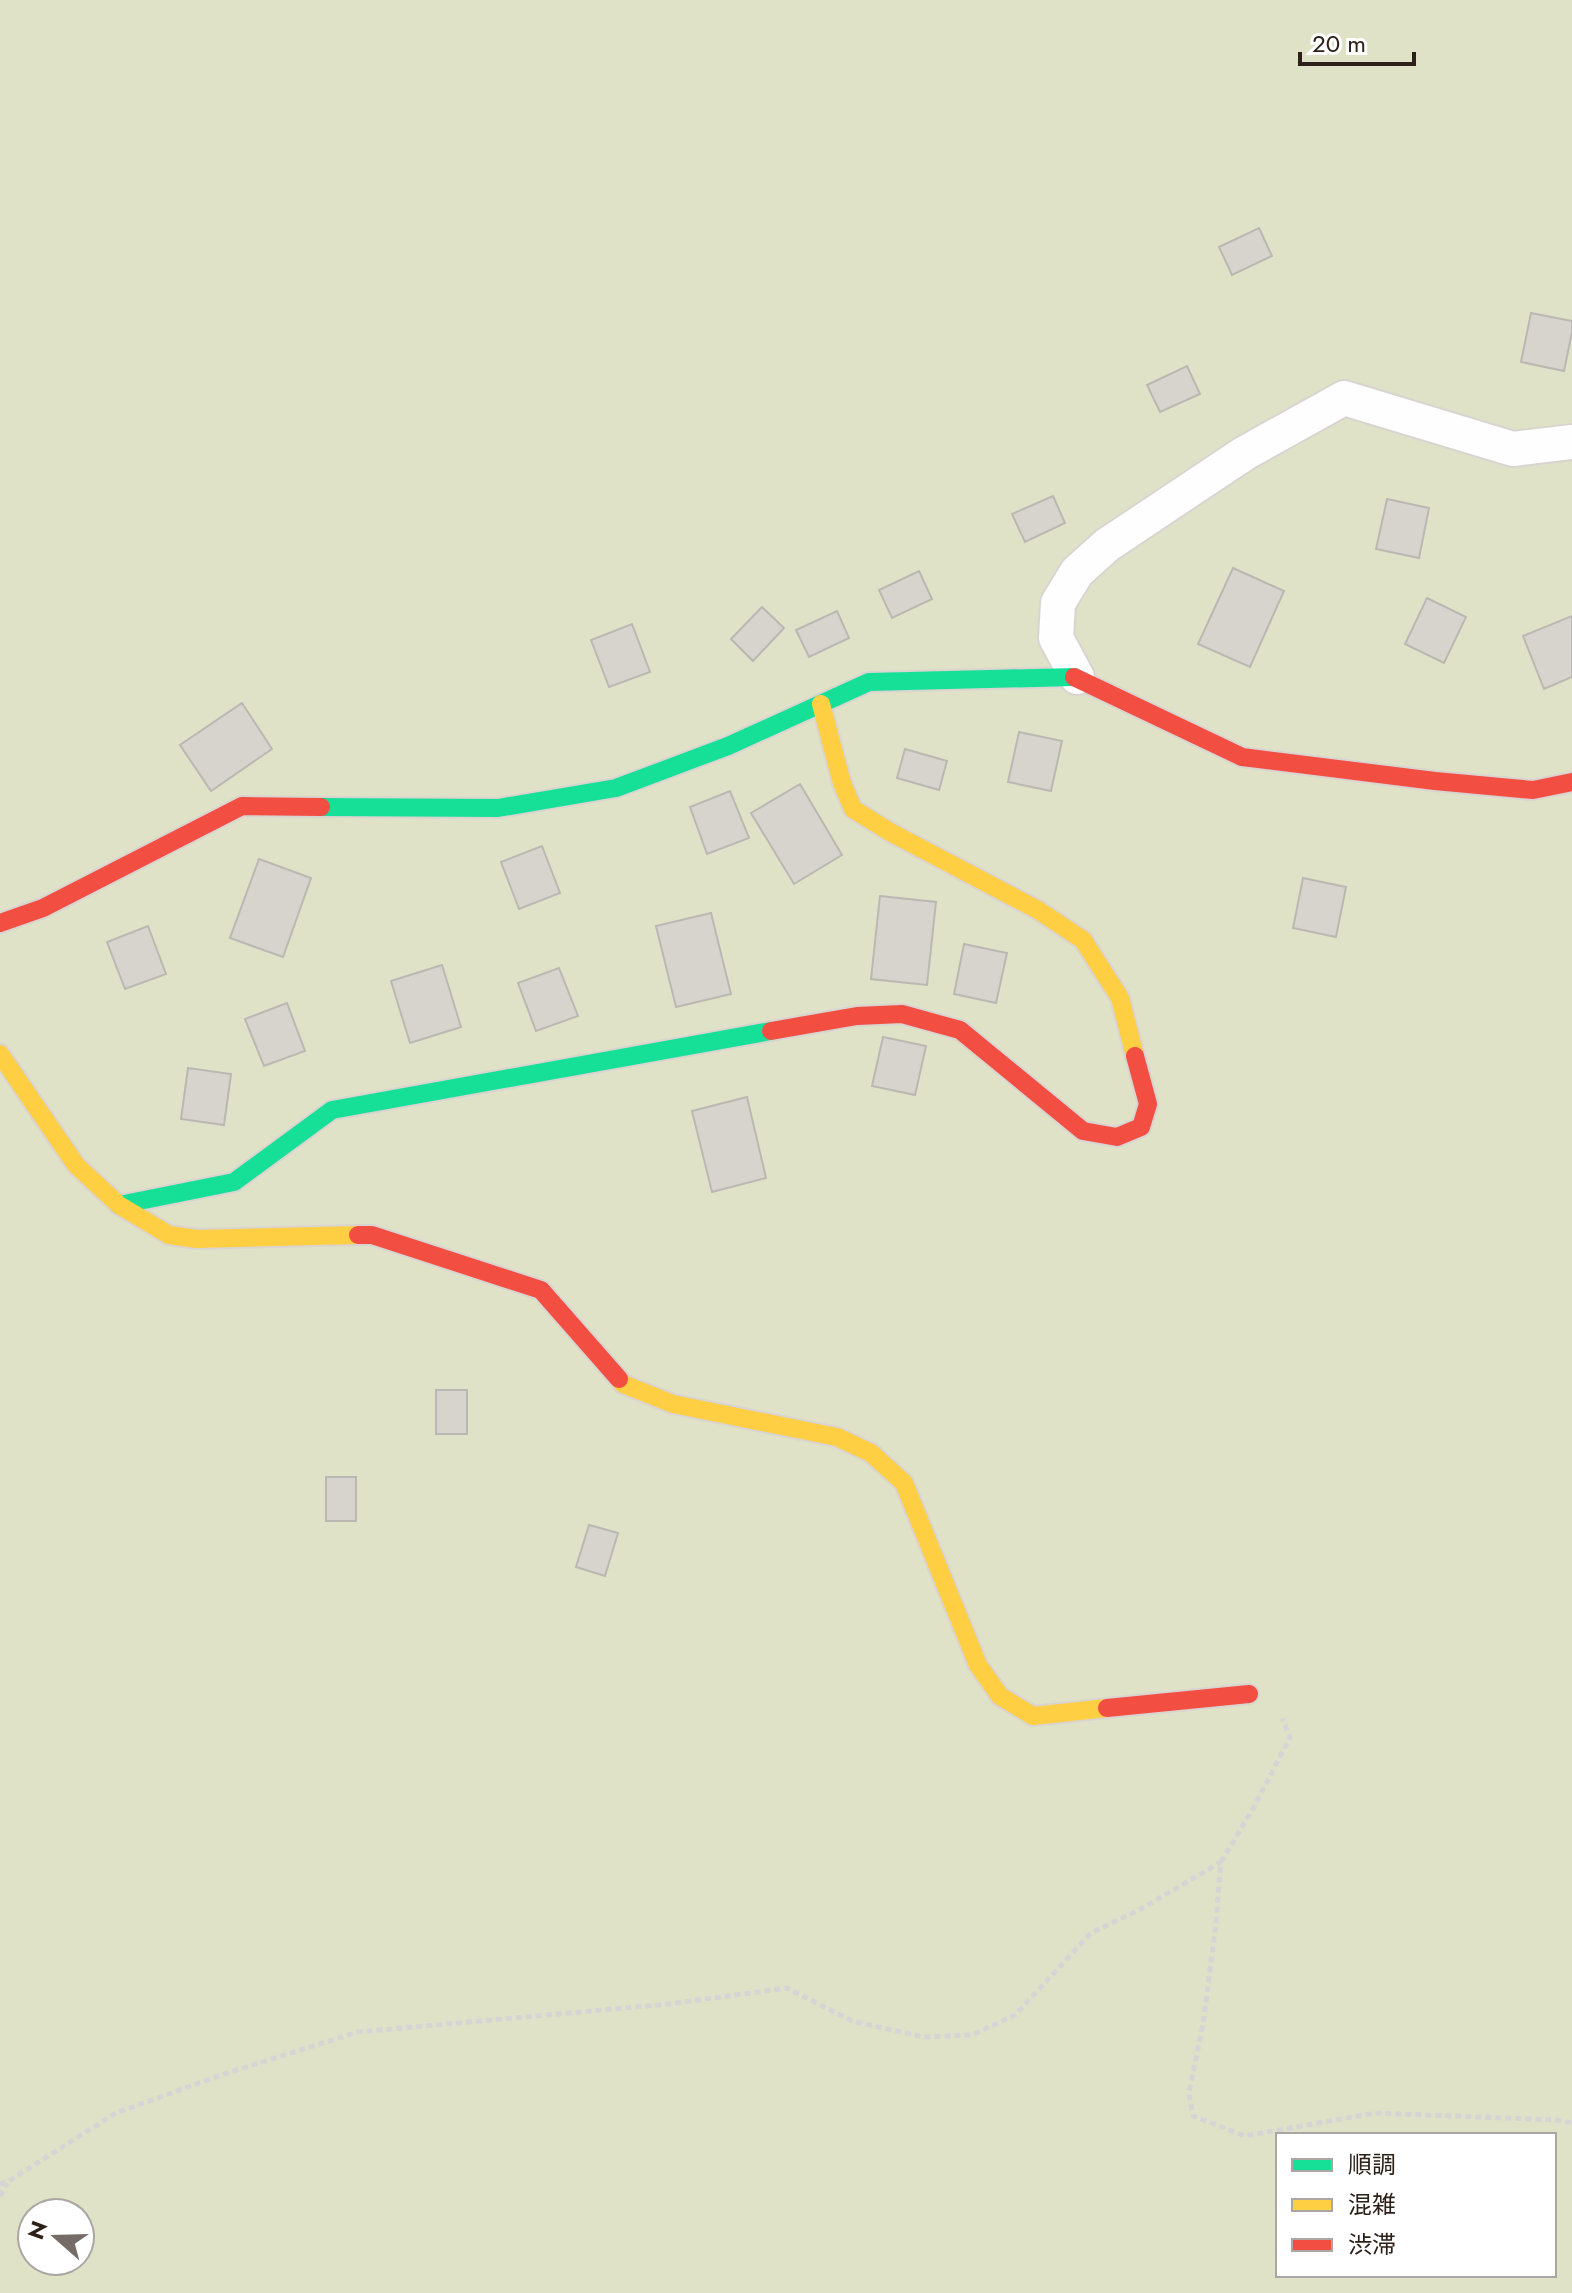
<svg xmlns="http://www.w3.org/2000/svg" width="1572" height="2293" font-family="Jost,'Noto Sans JP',sans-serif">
  <rect width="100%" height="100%" fill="#fafafa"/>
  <path fill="#e0e2c7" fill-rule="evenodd" d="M0 0H1572V2293H0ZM1278 2135H1554V2275H1278ZM32 2213H80V2261H32Z"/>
  <path fill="#d7d4cd" stroke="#bbb7b2" stroke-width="2" d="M1259 228 1272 256 1232 275 1219 247Z
    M1531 313 1572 321V332L1564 371 1521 362Z
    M1187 366 1200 394 1160 412 1147 385Z
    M1053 496 1065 523 1025 542 1012 514Z
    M1387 499 1429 508 1419 558 1376 549Z
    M1233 568 1284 591 1250 667 1198 644Z
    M919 571 932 599 892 618 879 590Z
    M1427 598 1466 617 1444 663 1405 644Z
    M762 607 784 628 753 661 731 639Z
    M837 611 849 638 809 657 796 630Z
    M1572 616V677L1544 689 1523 636Z
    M632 624 650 672 609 687 591 640Z
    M242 703 272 749 211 791 180 745Z
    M1019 732 1062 741 1051 791 1008 782Z
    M905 749 947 761 939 790 897 778Z
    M800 784 842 855 794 884 751 813Z
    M730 791 749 838 707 854 690 807Z
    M542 846 560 893 519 909 501 862Z
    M259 859 311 878 283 957 230 938Z
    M1303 878 1346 887 1336 937 1293 928Z
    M880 896 936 902 927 985 871 979Z
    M711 913 731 994 676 1007 656 926Z
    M148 926 166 974 125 989 107 942Z
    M964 944 1007 953 996 1003 954 994Z
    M442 965 461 1027 410 1043 391 981Z
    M559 968 578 1016 536 1031 518 983Z
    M287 1003 305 1051 264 1066 245 1019Z
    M883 1037 926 1046 915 1095 872 1086Z
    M188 1068 231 1074 224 1125 181 1119Z
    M747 1097 766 1178 712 1192 692 1111Z
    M436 1390H467V1434H436Z
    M326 1477H356V1521H326Z
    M589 1525 618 1533 605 1576 576 1567Z"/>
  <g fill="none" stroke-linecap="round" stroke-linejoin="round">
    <defs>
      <path id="street" d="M1077 677 1056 638 1058 603 1077 572 1107 545 1245 453 1344 398 1513 449 1572 442"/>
      <path id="fast" d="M321 807 498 808 616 788 728 746 869 682 1074 677
        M119 1205 234 1182 332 1110 771 1031"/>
      <path id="slow" d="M821 704 842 783 853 809 890 832 1038 910 1083 940 1120 998 1135 1056
        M0 1054 76 1165 119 1205 169 1235 197 1239 358 1235
        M619 1379 623 1384 673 1404 837 1437 871 1453 904 1483 978 1665 1000 1696 1033 1716 1107 1708"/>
      <path id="jam" d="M1074 677 1242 757 1435 781 1533 790 1572 782
        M0 923 43 908 242 806 321 807
        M771 1031 857 1016 902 1014 960 1030 1083 1131 1117 1137 1141 1127 1148 1104 1135 1056
        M358 1235H372L541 1290 619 1379
        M1107 1708 1249 1694"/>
    </defs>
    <use href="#street" stroke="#dad4d0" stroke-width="38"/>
    <use href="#fast" stroke="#dad4d0" stroke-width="22"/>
    <use href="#slow" stroke="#dad4d0" stroke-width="22"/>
    <use href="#jam" stroke="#dad4d0" stroke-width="22"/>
    <path stroke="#d6d5d5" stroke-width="5" stroke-dasharray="6 4" stroke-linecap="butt" d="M1221 1862 1254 1807 1290 1737 1282 1718
      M0 2184 7 2182 116 2113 224 2074 358 2032 669 2004 787 1988 852 2021 923 2037 972 2035 1015 2015 1091 1933 1141 1909 1221 1862 1215 1932 1203 2024 1189 2093 1193 2116 1245 2136 1375 2113 1556 2120 1572 2123
      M0 2196 7 2183"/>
    <use href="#street" stroke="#fefefe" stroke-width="34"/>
    <use href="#fast" stroke="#16e098" stroke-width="18"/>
    <use href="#slow" stroke="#ffcf43" stroke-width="18"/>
    <use href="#jam" stroke="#f24e42" stroke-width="18"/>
  </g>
  <rect x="1276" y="2133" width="280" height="144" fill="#ffffff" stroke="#aba6a3" stroke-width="2"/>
  <rect x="1292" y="2159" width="40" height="12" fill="#16e098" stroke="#aba6a3" stroke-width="2"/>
  <text x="1348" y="2173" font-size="24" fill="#2d2019">順調</text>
  <rect x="1292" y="2199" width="40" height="12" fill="#ffcf43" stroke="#aba6a3" stroke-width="2"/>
  <text x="1348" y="2213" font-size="24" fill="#2d2019">混雑</text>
  <rect x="1292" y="2239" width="40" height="12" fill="#f24e42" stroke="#aba6a3" stroke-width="2"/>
  <text x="1348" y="2253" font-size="24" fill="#2d2019">渋滞</text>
  <g transform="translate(56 2237) rotate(290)"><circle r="38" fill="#ffffff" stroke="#aba6a3" stroke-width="2"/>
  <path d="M0-6L14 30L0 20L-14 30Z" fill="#756c68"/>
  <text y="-12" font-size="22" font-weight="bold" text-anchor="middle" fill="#2d2019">N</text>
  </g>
  <path d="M1300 52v12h114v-12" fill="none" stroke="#2d2019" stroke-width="4"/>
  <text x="1312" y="52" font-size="24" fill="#2d2019" stroke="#ffffff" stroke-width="6" paint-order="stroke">20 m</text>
</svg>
